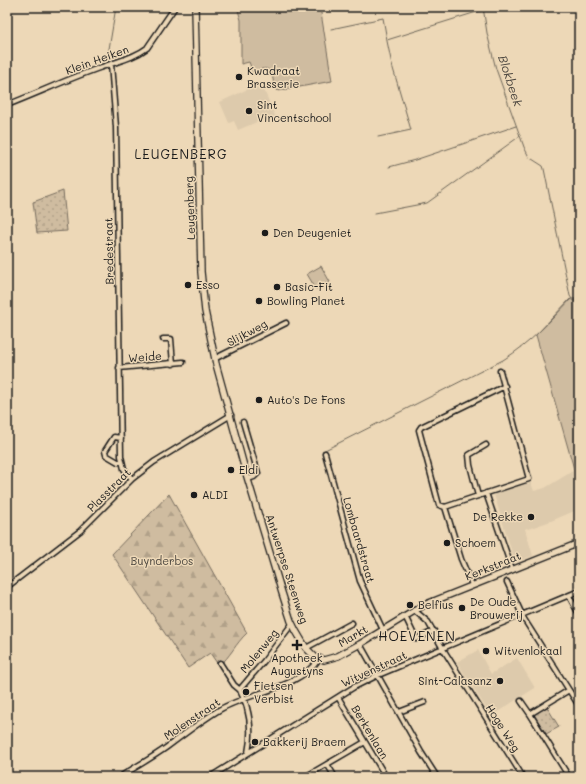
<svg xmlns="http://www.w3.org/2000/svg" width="586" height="784" font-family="Mali,sans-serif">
  <defs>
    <pattern id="grass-dots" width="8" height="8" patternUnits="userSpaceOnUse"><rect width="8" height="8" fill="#cfbca0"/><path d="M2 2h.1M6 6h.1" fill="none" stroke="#b1a189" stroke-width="1.8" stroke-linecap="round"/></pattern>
    <pattern id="forest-firs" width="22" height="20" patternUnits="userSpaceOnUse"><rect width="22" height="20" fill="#cfbca0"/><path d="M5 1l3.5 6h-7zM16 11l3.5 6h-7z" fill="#b1a189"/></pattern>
  </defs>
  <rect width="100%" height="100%" fill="#edd8b7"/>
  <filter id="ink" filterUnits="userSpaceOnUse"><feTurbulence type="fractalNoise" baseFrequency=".025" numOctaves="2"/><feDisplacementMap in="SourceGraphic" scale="8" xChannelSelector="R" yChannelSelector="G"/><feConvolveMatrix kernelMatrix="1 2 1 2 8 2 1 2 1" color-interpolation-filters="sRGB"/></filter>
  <g filter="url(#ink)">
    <path fill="#ddcaac" d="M261 83 276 118 266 123 264 119 238 130 234 121 229 123 220 102Z
      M578 466H579V509L551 521 528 529 527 528 525 529 533 556 515 562 494 494 526 483 527 484 531 483 534 491 545 488 576 469Z
      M478 650 491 674 517 658 535 688 491 716 457 662Z"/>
    <path fill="url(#grass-dots)" stroke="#766c5e" d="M63 191 67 231 37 233 33 202Z
      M547 707 559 727 546 734 534 714Z"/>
    <path fill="url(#forest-firs)" stroke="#766c5e" d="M169 494 247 633C236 643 230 657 219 666L210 653 188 668 112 554Z"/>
    <path fill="#cfbca0" stroke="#766c5e" d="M237 7H320L332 81 278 91C272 84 274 78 271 73 267 65 258 69 254 75L249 62 241 64V20Z
      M321 266 330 282 316 289 307 274Z
      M570 299 574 301 579 300V466L574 469 536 335Z"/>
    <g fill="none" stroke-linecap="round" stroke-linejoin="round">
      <path stroke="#6c6558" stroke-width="1" d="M483 7 487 33 496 69 524 147 529 157
        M331 29 383 18 387 40 483 10
        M107 61 116 7
        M378 137 411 130 392 65 387 41
        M532 159 543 166 544 169 570 296 572 299H579
        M389 167 415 160 516 126
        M375 213 427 203 520 136
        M323 451 503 360C532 342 548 323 571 299"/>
      <defs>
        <path id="minor" d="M111 64 116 127 121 456 124 469 132 479
          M7 105C38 93 70 78 102 67 118 61 134 58 147 48L175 7
          M163 339H171L173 364
          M216 358 286 323
          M119 368 183 362
          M243 422 258 473 254 477 248 479
          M121 438 114 437 105 451 106 455 118 462H122
          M325 453 360 581 383 630
          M486 493 512 569
          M478 496 470 465 469 455 486 445
          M445 507 529 479 500 371
          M507 582 524 619 579 706
          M472 585 461 559 445 507 439 505 419 430 421 427 505 386
          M7 587 80 531 132 479 154 462 231 415
          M569 596 579 614
          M414 610 428 622 443 649 523 777
          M405 616 416 639 434 631
          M360 644 421 752 437 777
          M306 648 352 623
          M220 663 234 685 240 690
          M338 697 386 777
          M521 701 530 714
          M399 712 425 702
          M248 753C251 738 251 722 247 708 246 702 242 696 240 690L241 688 264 661 292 624
          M327 764 335 777
          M120 777C135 767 152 758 167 747 184 734 201 721 219 710 251 691 297 690 319 659
          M210 777 354 687 376 676 579 591
          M305 777 365 742
          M569 777 530 714 569 690"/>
        <path id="major" d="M195 7 201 272 205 311 216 364 245 470 282 593 291 621 296 631 306 648 315 657 324 660 338 656 360 644 424 605 579 543"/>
      </defs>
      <use href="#minor" stroke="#1c1c1c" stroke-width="7"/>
      <use href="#major" stroke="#1c1c1c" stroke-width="8"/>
      <use href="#minor" stroke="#edd8b7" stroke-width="4"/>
      <use href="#major" stroke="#edd8b7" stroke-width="5.5"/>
    </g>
  </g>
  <g fill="#1c1c1c" stroke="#edd8b7" stroke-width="1.5">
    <circle cx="239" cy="77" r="4"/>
    <circle cx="249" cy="111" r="4"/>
    <circle cx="265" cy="233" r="4"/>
    <circle cx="188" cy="285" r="4"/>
    <circle cx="277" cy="287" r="4"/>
    <circle cx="259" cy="301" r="4"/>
    <circle cx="259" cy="400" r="4"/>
    <circle cx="231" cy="470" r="4"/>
    <circle cx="194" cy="495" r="4"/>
    <circle cx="531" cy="517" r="4"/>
    <circle cx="447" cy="543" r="4"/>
    <circle cx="410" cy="605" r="4"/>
    <circle cx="462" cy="608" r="4"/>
    <path d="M295 639h4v4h4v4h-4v4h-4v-4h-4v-4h4z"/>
    <circle cx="486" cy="651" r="4"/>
    <circle cx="500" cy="681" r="4"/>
    <circle cx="246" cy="692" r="4"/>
    <circle cx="255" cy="742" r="4"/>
  </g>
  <g text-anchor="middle" stroke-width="3" stroke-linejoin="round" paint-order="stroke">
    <g font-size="11" fill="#1c1c1c" stroke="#edd8b7">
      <text transform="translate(97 60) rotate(-20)" y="4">Klein Heiken</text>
      <text transform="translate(190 208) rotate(-92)" y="4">Leugenberg</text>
      <text transform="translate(109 251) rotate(-91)" y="4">Bredestraat</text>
      <text transform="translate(247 333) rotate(-28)" y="4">Slijkweg</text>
      <text transform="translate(145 357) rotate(-4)" y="4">Weide</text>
      <text transform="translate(109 490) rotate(-45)" y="4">Plasstraat</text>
      <text transform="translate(359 540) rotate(74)" y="4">Lombaardstraat</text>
      <text transform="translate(493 566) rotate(-22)" y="4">Kerkstraat</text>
      <text transform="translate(287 569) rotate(72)" y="4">Antwerpse Steenweg</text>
      <text transform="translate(353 636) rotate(-30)" y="4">Markt</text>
      <text transform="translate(259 651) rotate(-51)" y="4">Molenweg</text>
      <text transform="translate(374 669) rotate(-25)" y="4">Witvenstraat</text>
      <text transform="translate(192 719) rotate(-34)" y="4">Molenstraat</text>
      <text transform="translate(503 728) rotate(58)" y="4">Hoge Weg</text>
      <text transform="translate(370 732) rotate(59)" y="4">Berkenlaan</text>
    </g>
    <g font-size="11" fill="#1c1c1c" stroke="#edd8b7" text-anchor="start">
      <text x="247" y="75">Kwadraat<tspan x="247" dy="13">Brasserie</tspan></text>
      <text x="257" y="109">Sint<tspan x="257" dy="13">Vincentschool</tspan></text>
      <text x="273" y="237">Den Deugeniet</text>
      <text x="196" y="289">Esso</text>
      <text x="285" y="291">Basic-Fit</text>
      <text x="267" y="305">Bowling Planet</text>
      <text x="267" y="404">Auto's De Fons</text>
      <text x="239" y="474">Eldi</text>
      <text x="202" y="499">ALDI</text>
      <text x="523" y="521" text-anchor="end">De Rekke</text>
      <text x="455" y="547">Schoem</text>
      <text x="470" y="606">De Oude<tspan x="470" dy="13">Brouwerij</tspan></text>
      <text x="418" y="609">Belfius</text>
      <text x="494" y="655">Witvenlokaal</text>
      <text x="297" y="662" text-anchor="middle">Apotheek<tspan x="297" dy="13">Augustyns</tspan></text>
      <text x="492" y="685" text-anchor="end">Sint-Calasanz</text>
      <text x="254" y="690">Fietsen<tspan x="254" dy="13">Verbist</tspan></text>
      <text x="263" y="746">Bakkerij Braem</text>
    </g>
    <g font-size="11" fill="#49443d" stroke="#edd8b7">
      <text x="162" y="565">Buynderbos</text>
    </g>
    <g font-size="12" font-style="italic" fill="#4b463f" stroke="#edd8b7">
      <text transform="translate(510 81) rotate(72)" y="4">Blokbeek</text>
    </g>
    <g font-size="13" letter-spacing="1" fill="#1c1c1c" stroke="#edd8b7">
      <text x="181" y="159">LEUGENBERG</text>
      <text x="417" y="641">HOEVENEN</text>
    </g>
  </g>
  <rect width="586" height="784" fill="none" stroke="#edd8b7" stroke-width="24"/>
  <rect x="12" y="12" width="562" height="760" fill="none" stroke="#1c1c1c" stroke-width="1.5" filter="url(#ink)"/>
</svg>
